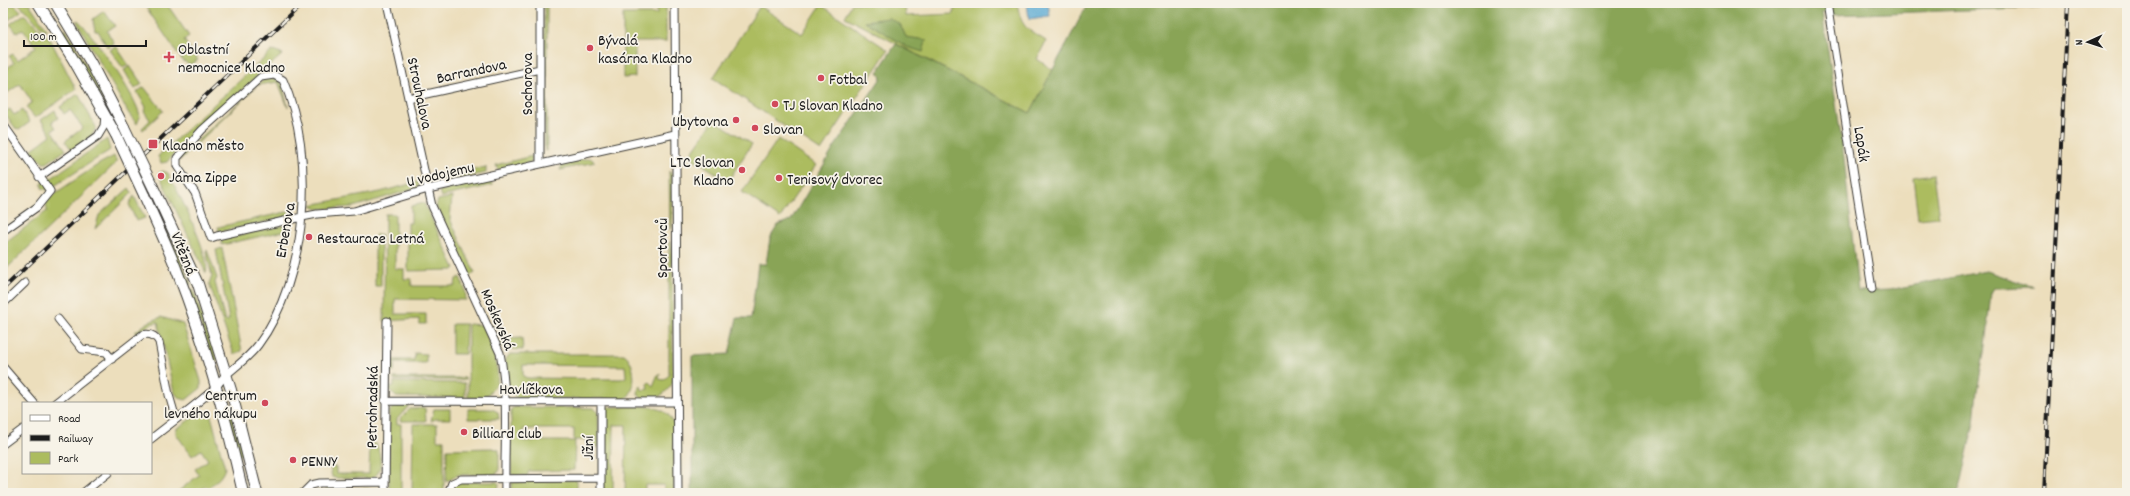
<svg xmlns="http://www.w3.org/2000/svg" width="2130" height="496" font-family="Dekko,sans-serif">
  <rect width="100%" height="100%" fill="#f7f3e8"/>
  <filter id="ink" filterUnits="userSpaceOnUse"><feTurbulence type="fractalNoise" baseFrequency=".025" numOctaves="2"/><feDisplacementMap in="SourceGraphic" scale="8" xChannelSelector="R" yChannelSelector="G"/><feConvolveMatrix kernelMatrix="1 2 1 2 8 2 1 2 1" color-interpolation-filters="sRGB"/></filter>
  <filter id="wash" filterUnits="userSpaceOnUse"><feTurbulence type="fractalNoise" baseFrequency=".012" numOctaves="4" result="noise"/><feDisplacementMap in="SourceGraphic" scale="16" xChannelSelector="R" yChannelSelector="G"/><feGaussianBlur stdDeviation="0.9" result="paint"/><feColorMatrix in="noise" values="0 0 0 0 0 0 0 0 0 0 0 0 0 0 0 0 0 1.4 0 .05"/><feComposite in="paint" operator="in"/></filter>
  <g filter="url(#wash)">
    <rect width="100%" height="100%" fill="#ecdebc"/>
    <path fill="#acbc5f" stroke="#646c3e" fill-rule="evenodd" d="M18 3H29L47 30 43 29Z
      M143 3H166L189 36 184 40 198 60 189 65 182 60Z
      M544 3H547V150L545 151Z
      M657 3H666V42H635V77L623 78V14H657Z
      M852 3H905L906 16 954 14V3H1017C1022 29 1025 27 1046 41L1037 59 1053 70 1030 113 845 17Z
      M3 5H15L21 11 3 24Z
      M821 5 888 50 821 151 713 78 760 6 802 34Z
      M104 11 115 26 107 31 114 43 108 48 98 31H95L93 19Z
      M23 15H25L50 39 76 89 35 118 26 107 32 102 20 84 3 96V63L7 68 14 63 9 56 13 54 18 60 36 47 23 29 17 33 10 24Z
      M78 20C92 33 139 100 140 117L137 124 129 114 77 22Z
      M64 30H66L118 123 115 125 63 33Z
      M116 46 128 64 123 68 110 50Z
      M272 51 283 54 185 141 167 162 161 163 158 156Z
      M130 66 142 84 135 89 124 70Z
      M265 78 277 79 282 84 288 107 278 82 258 85 179 161 182 155Z
      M144 87 163 111 143 130 142 128 150 120 144 111 146 107 137 92Z
      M78 94 96 127 92 136 72 150 65 141 83 128 70 110 64 114 60 107Z
      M10 109 14 115 22 110 30 122 19 130 16 129 4 112Z
      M55 110 58 118 52 122 56 128 52 130 66 150 47 163H43L31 150 51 135 41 120Z
      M714 120 752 144 728 181 689 156Z
      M107 139 110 150 48 190 42 188V183L48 177 50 179Z
      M778 139 816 165 780 218 742 192Z
      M114 156 117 162 3 272V244L47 211 46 203 51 196 99 164Z
      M532 156V161L529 163 498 170 496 165Z
      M590 158 595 162 560 170 563 163Z
      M486 167V173L437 183 436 178Z
      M163 171 168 173C177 190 212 257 206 273L161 179 159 173Z
      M669 171 672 175V227L670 230Z
      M1933 174 1939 217 1918 219 1913 177Z
      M488 180 493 185 441 197 439 191Z
      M418 182 419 185 417 188 353 207 318 209 310 205 380 192Z
      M129 188 132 193 95 229 99 215Z
      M151 192 191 284 187 285 149 194Z
      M134 196 145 218 136 221 129 204Z
      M452 197 450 219 475 273 469 276 436 207 438 200Z
      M424 203 455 268 453 270 408 271V223H411V206Z
      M291 211 292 216 219 232 218 227Z
      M385 214H395V269H404V279H411L412 286H455L456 279 460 277 465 289 466 300 395 299V314H426V324H419V319L384 321Z
      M285 225H289V230L222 245 221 239Z
      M381 234V286H375V235Z
      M669 241 672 246 673 382C668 393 647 409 638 394L639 387 641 386 642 390 648 389 647 384 649 382 653 386 658 374H660L659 379 664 380 669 375Z
      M222 248 242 351 234 354 209 284 212 276 206 252 207 250 217 278 215 282 225 321 229 320 216 250Z
      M193 289 217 359 216 362 213 361 189 290Z
      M161 317 183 324 201 381V388L186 400 179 398 174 392 158 322 151 324 136 333 135 332 147 323Z
      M452 324H466L465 354H452Z
      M468 324 483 325 494 354 498 375 497 384 485 398H468Z
      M522 338 523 350 505 349 499 342 506 339Z
      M415 353 426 354V363H395L394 372H390V360H414Z
      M510 354H624C636 361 638 394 624 399L518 398C504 392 507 373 505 360ZM523 365 625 366 626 377 621 379 527 378 523 376Z
      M394 378H465V380H394Z
      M394 382 465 383V398L396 397 390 391V387L394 386Z
      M226 391 243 454 239 455 223 394Z
      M394 406H409L397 419V424H401V493H389V412Z
      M515 407 594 408 598 412 599 447H588L585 440H575L574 470 529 471 527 476 512 475 511 473V409ZM523 429H574V441H523Z
      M609 407C628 408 669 399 674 426V493H664V485H645V493H625L626 425H614L613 493H603L604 410Z
      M425 408 426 421H400V419L410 409Z
      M434 409H450V419H436L431 421Z
      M468 409H492L498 412 499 419H468Z
      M202 411 210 412 225 468C222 478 215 482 208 488L206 486 197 493H176L199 475 195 469 208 460 201 450 192 456 176 434V429Z
      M413 424H437V440H444V493H412Z
      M370 443 376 444C381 453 384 475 371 478H335L332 477 330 467H336V474H369Z
      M493 448 499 450V469L497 474 458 475 446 482 447 449Z
      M577 480V493H510L512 482Z
      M459 482H497L499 484 498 493H474V490L462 489V493H450L451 489Z
      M326 488 369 489 379 493H326Z"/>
    <path fill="#89a456" stroke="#526039" d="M1088 3H2058L2057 6 2049 7 1835 15 1822 12 1843 149 1858 291 1889 290 1986 271 2034 287 1994 288 1991 293 1984 354 1977 391 1974 423 1958 493H692V356L729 354 737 318H751L758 264H766L770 238 778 225 791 220 835 146 881 78 878 71 896 44 1030 113Z
      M889 18 900 24 906 37 926 40 923 52 907 47 865 21Z"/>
    <path fill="#58a9d3" stroke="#3a6278" d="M1027 3H1048L1050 16 1029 19Z"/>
  </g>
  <g filter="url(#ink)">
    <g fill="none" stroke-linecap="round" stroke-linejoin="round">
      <defs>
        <path id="street" d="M387 3 432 206 500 353C509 398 504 447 505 493
          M540 3V164
          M675 3 678 493
          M1827 3 1872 289
          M408 98 540 69
          M3 124 50 191 37 207 3 231
          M39 177 98 136 104 126 105 115
          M3 304 25 283
          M58 319 82 349 106 352 112 359
          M3 367 34 403
          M385 401 677 402
          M55 403 142 335C149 333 155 335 159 342L169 395 176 419
          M151 439C172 422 195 406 215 388 219 384 222 378 227 374 238 365 249 357 258 345 308 278 317 156 283 80L274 75 261 77 202 130 177 158V166L195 193 211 238 217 236 302 217 317 214 354 211 428 189 675 134
          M3 444 23 429
          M83 493 108 473
          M303 493 311 485 320 483 384 482
          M385 493 387 321
          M448 493 452 483 461 479 601 478
          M601 493V403"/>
        <path id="secondary" d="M38 3 73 59 116 135
          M55 3 91 63 124 127
          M153 187 198 284 231 390 257 493
          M144 195C155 220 167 245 177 271 205 343 226 417 243 493"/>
      </defs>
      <use href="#street" stroke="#3b3934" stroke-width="9"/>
      <use href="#secondary" stroke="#3b3934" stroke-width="12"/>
      <use href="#street" stroke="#fff" stroke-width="7"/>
      <use href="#secondary" stroke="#fff" stroke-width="10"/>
      <defs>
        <path id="rail" d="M3 289 303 3
          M2044 493 2068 3"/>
      </defs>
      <use href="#rail" stroke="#1c1c1c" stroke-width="4"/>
      <use href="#rail" stroke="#f7f3e8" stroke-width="2.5" stroke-dasharray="8" stroke-linecap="butt"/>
      <defs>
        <path id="secondary-bridge" d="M124 127 153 187
          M116 135 144 195"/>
      </defs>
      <use href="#secondary-bridge" stroke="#3b3934" stroke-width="12" stroke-linecap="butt"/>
      <use href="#secondary-bridge" stroke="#fff" stroke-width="10"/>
    </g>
  </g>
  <g fill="#d1495b" stroke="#f7f3e8" stroke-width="1.5">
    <circle cx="590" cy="48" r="4"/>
    <path d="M167 51h4v4h4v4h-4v4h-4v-4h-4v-4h4z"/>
    <circle cx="821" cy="78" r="4"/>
    <circle cx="775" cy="104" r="4"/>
    <circle cx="736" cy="120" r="4"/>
    <circle cx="755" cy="128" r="4"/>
    <rect x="148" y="139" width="10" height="10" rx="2"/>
    <circle cx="742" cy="170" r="4"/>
    <circle cx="161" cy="176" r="4"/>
    <circle cx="779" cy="178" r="4"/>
    <circle cx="309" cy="237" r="4"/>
    <circle cx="265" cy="403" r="4"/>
    <circle cx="464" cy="432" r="4"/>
    <circle cx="293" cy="460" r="4"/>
  </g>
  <g text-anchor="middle" stroke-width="3.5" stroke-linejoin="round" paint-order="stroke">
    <g font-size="16" fill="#1c1c1c" stroke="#f7f3e8" text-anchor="start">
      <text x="598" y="45">Bývalá<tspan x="598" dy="18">kasárna Kladno</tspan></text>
      <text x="178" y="54">Oblastní<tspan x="178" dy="18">nemocnice Kladno</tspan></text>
      <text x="829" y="84">Fotbal</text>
      <text x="783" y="110">TJ Slovan Kladno</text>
      <text x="728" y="126" text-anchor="end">Ubytovna</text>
      <text x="763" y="134">Slovan</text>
      <text x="162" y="150">Kladno město</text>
      <text x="734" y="167" text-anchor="end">LTC Slovan<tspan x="734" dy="18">Kladno</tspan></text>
      <text x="169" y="182">Jáma Zippe</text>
      <text x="787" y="184">Tenisový dvorec</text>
      <text x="317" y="243">Restaurace Letná</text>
      <text x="257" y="400" text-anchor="end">Centrum<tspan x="257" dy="18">levného nákupu</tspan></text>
      <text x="472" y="438">Billiard club</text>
      <text x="301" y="466">PENNY</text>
    </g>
    <g font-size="16" fill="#1c1c1c" stroke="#f7f3e8">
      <text transform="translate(471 70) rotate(-12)" y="6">Barrandova</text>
      <text transform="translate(526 84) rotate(-90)" y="6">Sochorova</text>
      <text transform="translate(421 93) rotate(78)" y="6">Strouhalova</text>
      <text transform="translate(1863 144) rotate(81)" y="6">Lapák</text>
      <text transform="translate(440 173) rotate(-13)" y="6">U vodojemu</text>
      <text transform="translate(284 230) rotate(-80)" y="6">Erbenova</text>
      <text transform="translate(661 248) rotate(-90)" y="6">Sportovců</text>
      <text transform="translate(185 253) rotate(68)" y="6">Vítězná</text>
      <text transform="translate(499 319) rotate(67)" y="6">Moskevská</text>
      <text x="531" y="394">Havlíčkova</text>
      <text transform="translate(371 407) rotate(-89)" y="6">Petrohradská</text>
      <text transform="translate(587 448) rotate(-90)" y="6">Jižní</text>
    </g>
  </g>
  <rect width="2130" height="496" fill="none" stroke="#f7f3e8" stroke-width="16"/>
  <rect x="22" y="402" width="130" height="72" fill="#f7f3e8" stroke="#9f9d96"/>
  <rect x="30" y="415" width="20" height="6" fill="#ffffff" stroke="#9f9d96"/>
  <text x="58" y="422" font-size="12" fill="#1c1c1c">Road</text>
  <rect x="30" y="435" width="20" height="6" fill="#1c1c1c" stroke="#9f9d96"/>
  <text x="58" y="442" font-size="12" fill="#1c1c1c">Railway</text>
  <rect x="30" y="452" width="20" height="12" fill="#acbc5f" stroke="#9f9d96"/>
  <text x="58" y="462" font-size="12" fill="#1c1c1c">Park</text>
  <g transform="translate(2088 42) rotate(267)" stroke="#f7f3e8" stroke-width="3" paint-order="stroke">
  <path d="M0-3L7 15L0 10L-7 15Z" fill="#1c1c1c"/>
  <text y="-6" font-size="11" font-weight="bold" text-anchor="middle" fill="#1c1c1c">N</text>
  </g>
  <path d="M24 40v6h122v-6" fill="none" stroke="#1c1c1c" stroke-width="2"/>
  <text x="30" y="40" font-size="12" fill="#1c1c1c" stroke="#f7f3e8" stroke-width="3" paint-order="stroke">100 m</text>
</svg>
